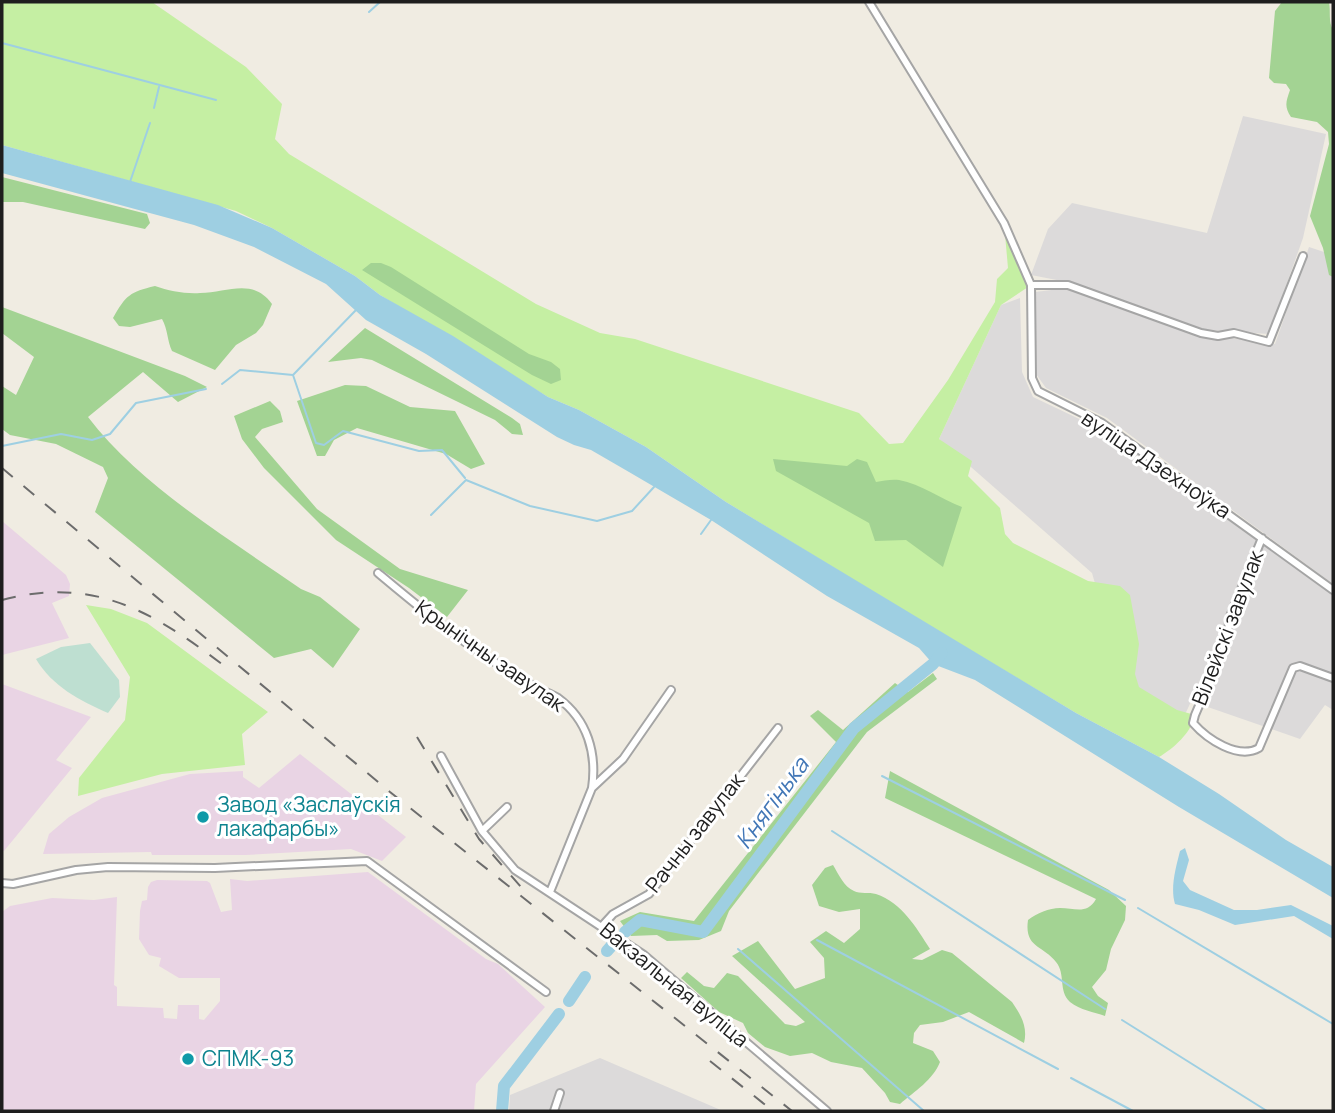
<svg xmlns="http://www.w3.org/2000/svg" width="1335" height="1113" font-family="Manrope,sans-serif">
  <rect width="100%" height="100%" fill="#f0ece2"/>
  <path fill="#dcdada" d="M1243 116 1326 134 1303 238 1269 334 1206 330 1067 282 1031 275 1048 229 1072 203 1207 233Z
    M1309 247 1333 255V584L1107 418 1046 388 1036 374 1035 292 1068 288 1198 336 1215 340 1232 338 1275 344Z
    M1020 298 1022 372 1033 397 1094 426 1122 444 1259 542 1224 621V631L1174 738 1135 723 1092 573 939 439 1001 305Z
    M1263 542 1333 590V710L1325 705 1300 739 1202 705 1231 619Z
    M600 1058 723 1111H509L510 1095Z"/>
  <path fill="#e9d4e4" d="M2 521 66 575 70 584 69 596 52 603 69 638 2 655Z
    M2 684 91 717 56 760 72 768 4 851 2 850Z
    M300 754 406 837 382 861 351 849 245 855H152L151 852 43 854 49 834 69 817 102 798 190 774 243 771V777L259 788Z
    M368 872 486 959 498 964 545 1007 476 1084 474 1111H2V912L10 906 52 898 94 900 117 897 114 985 117 987V1006L163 1008 164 1018 177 1019 178 1005H199V1019L204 1020 220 1001V978H179L159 966 161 958 149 955 139 939 140 911 142 901 147 900 148 887 151 882 157 880 207 881 210 883 221 912 232 910 230 879 247 881Z"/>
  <path fill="#c5efa3" d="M2 2H152L246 67 282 104 275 139 289 154 536 304 600 333 635 339 859 413 889 444 903 443 948 380 995 302 997 279 1008 268 1004 223 1031 285 1001 305 939 439 972 461 968 476 1000 508 1005 534 1013 543 1088 581 1120 586 1130 595 1139 644 1135 674 1139 687 1177 710 1195 715C1192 732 1173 749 1159 757L1076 713 903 610 726 502 646 447 579 410 548 397 380 295 355 276 272 228 236 211 2 145Z
    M86 605 111 609 147 623 268 712 242 734 245 765 162 774 78 796 79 778 125 720 130 677Z"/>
  <path fill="#a3d393" d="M1282 2H1329C1331 12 1328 21 1333 30V277L1329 275 1323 248 1310 216 1329 144 1328 132 1317 122 1291 117C1284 106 1286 102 1290 90L1286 84 1274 83 1269 78 1275 11Z
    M2 177 147 214 150 223 145 229 23 202H2Z
    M371 263H381L391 267 529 354 551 362 560 369 561 380 551 384 532 375 362 270Z
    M155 286C169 291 185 294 200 293 227 293 252 277 272 304L263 325 256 333 236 345 215 370 172 351C167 340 168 330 162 319L130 327 119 326 113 318C126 295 130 292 155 286Z
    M2 307 185 376 207 387 178 402 143 372 88 417C139 485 231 540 301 589L320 597 360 629 333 668 311 649 274 658 95 512 108 478 103 467 56 444 10 435 2 429V386L16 395 34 357 2 333Z
    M365 328 512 418 520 424 523 435 512 434 495 420 372 360 361 358 328 362Z
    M345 385 366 386 410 407 455 411 485 464 471 469 446 454 357 428 334 440 325 456H317L297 401Z
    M270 401 280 411 283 422 262 429 255 437 317 509 400 569 468 590 447 617 409 588 336 540 264 468 242 439 234 416Z
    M773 459 847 466 857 459 867 462 876 482C883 481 891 479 899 480 921 484 941 499 962 507L943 567 906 540 875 541 869 523 776 471Z
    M933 673 937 679 867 732 729 911 721 931 699 940 667 941 657 935 631 936 620 921 640 912 694 921 836 742 810 716 818 710 843 730 895 683 908 692Z
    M890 771 1109 890 1126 906 1125 920 1111 949 1106 970 1092 987 1098 996 1108 1003 1105 1016C1094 1012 1080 1010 1070 1002 1058 991 1066 974 1056 962 1043 945 1024 948 1028 920 1037 913 1049 908 1060 908 1075 908 1087 915 1096 899L885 798Z
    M833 865C838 873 844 887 854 891 860 894 869 892 876 894 902 903 916 927 930 949L912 959 922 960 942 950 952 953 1012 1002C1021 1015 1028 1027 1024 1043L969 1012 943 1022 920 1025 914 1033 913 1043 933 1051 940 1062C933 1080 915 1091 900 1104L890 1102 885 1093 862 1068 831 1062 812 1053 790 1056 765 1047 748 1033 743 1023 719 1012 681 978 687 972 704 986 714 988 727 973 738 976 785 1024 796 1026 805 1022 732 956 758 941 795 989 825 978 824 958 810 942 826 931 844 943 860 929V909L839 912 819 906 812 885 825 868Z"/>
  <path fill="#bedfd1" d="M90 643 119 680 120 697 108 713C80 701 52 686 36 659L61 647Z"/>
  <path fill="#9ecfe2" d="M2 145 218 205 272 228 355 276 380 295 453 336 548 397 579 410 646 447 726 502 1076 713 1159 757 1219 794 1286 840 1333 867V898L1179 807 975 680 933 664 919 648 827 596 711 520 629 472 591 450 574 445 557 437 426 354 366 320 326 284 254 247 194 225 2 173Z
    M1185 848 1189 860 1183 881 1190 890 1234 910H1257L1291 905 1333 926V939L1294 916 1235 925 1199 910 1175 904C1170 888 1176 867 1180 851Z"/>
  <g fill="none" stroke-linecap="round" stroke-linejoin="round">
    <path stroke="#9ecfe2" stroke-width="2" d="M369 12 380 2
      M2 43 216 100
      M154 108 159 87
      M130 182 150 123
      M293 375 316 443 324 445 343 431 419 451 442 450 465 478
      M222 384 240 370 293 375 356 310
      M2 446 61 434 92 440 110 434 136 403 206 389
      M431 515 466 480 530 506 597 521 632 511 654 487
      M701 534 711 520
      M882 776 1125 900
      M832 831 1105 1009
      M1138 908 1333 1024
      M817 940 1058 1069
      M738 949 924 1111
      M1122 1020 1267 1111
      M1071 1078 1133 1111"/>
    <path stroke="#9ecfe2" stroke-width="12" d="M625 932 640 920 703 932 854 728 933 664 942 653
      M607 951 614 943
      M569 1001 585 977
      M502 1111 504 1086 559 1014"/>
    <defs>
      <path id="street" d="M869 2 1004 223 1031 285 1032 378 1038 391 1102 423 1333 590
        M1031 285H1068L1201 333 1218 336 1234 333 1269 342 1303 256
        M1262 538 1229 619 1228 638 1195 715 1193 723C1207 739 1238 760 1259 748L1293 668 1300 666 1333 678
        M378 573C409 599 441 626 475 649 496 663 517 677 539 689 545 692 552 694 558 698 588 720 597 754 592 788
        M441 756 482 831
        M507 807 482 831 515 870 644 955 827 1111
        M2 883 13 884 76 870 108 867 215 868 367 861 546 992
        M550 892 592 788 623 759 671 690
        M602 926 613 914 649 894 778 728
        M554 1111 560 1093"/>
    </defs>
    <use href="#street" stroke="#a5a5a5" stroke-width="10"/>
    <use href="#street" stroke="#fff" stroke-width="6"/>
    <path stroke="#6c6c6c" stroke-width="2" stroke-dasharray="14 14" stroke-linecap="butt" d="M2 468 390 792 792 1111
      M2 600C95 575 155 613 227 668
      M417 737 479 839 521 887
      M710 1061 773 1111"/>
  </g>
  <g fill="#0f9aa8" stroke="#fff" stroke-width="2.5">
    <circle cx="203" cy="817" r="7"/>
    <circle cx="188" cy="1059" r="7"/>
  </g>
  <g text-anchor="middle" stroke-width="6" stroke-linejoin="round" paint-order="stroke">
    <g font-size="21" fill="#1e1e1e" stroke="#fff">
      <text transform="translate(1156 465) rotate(34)" y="7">вуліца Дзехноўка</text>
      <text transform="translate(1228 628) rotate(-69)" y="7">Вілейскі завулак</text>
      <text transform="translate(490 656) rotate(35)" y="7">Крынічны завулак</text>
      <text transform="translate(695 833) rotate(-52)" y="7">Рачны завулак</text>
      <text transform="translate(674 985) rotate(39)" y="7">Вакзальная вуліца</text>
    </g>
    <g font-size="21" fill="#0d838f" stroke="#fff" text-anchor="start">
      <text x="217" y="812">Завод «Заслаўскія<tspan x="217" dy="24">лакафарбы»</tspan></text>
      <text x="202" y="1066">СПМК-93</text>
    </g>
    <g font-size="23" font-style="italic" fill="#4176b6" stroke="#fff">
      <text transform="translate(772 803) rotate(-54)" y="8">Княгінька</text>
    </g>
  </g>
  <rect width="1335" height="1113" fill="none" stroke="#1e1e1e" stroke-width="7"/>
</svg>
